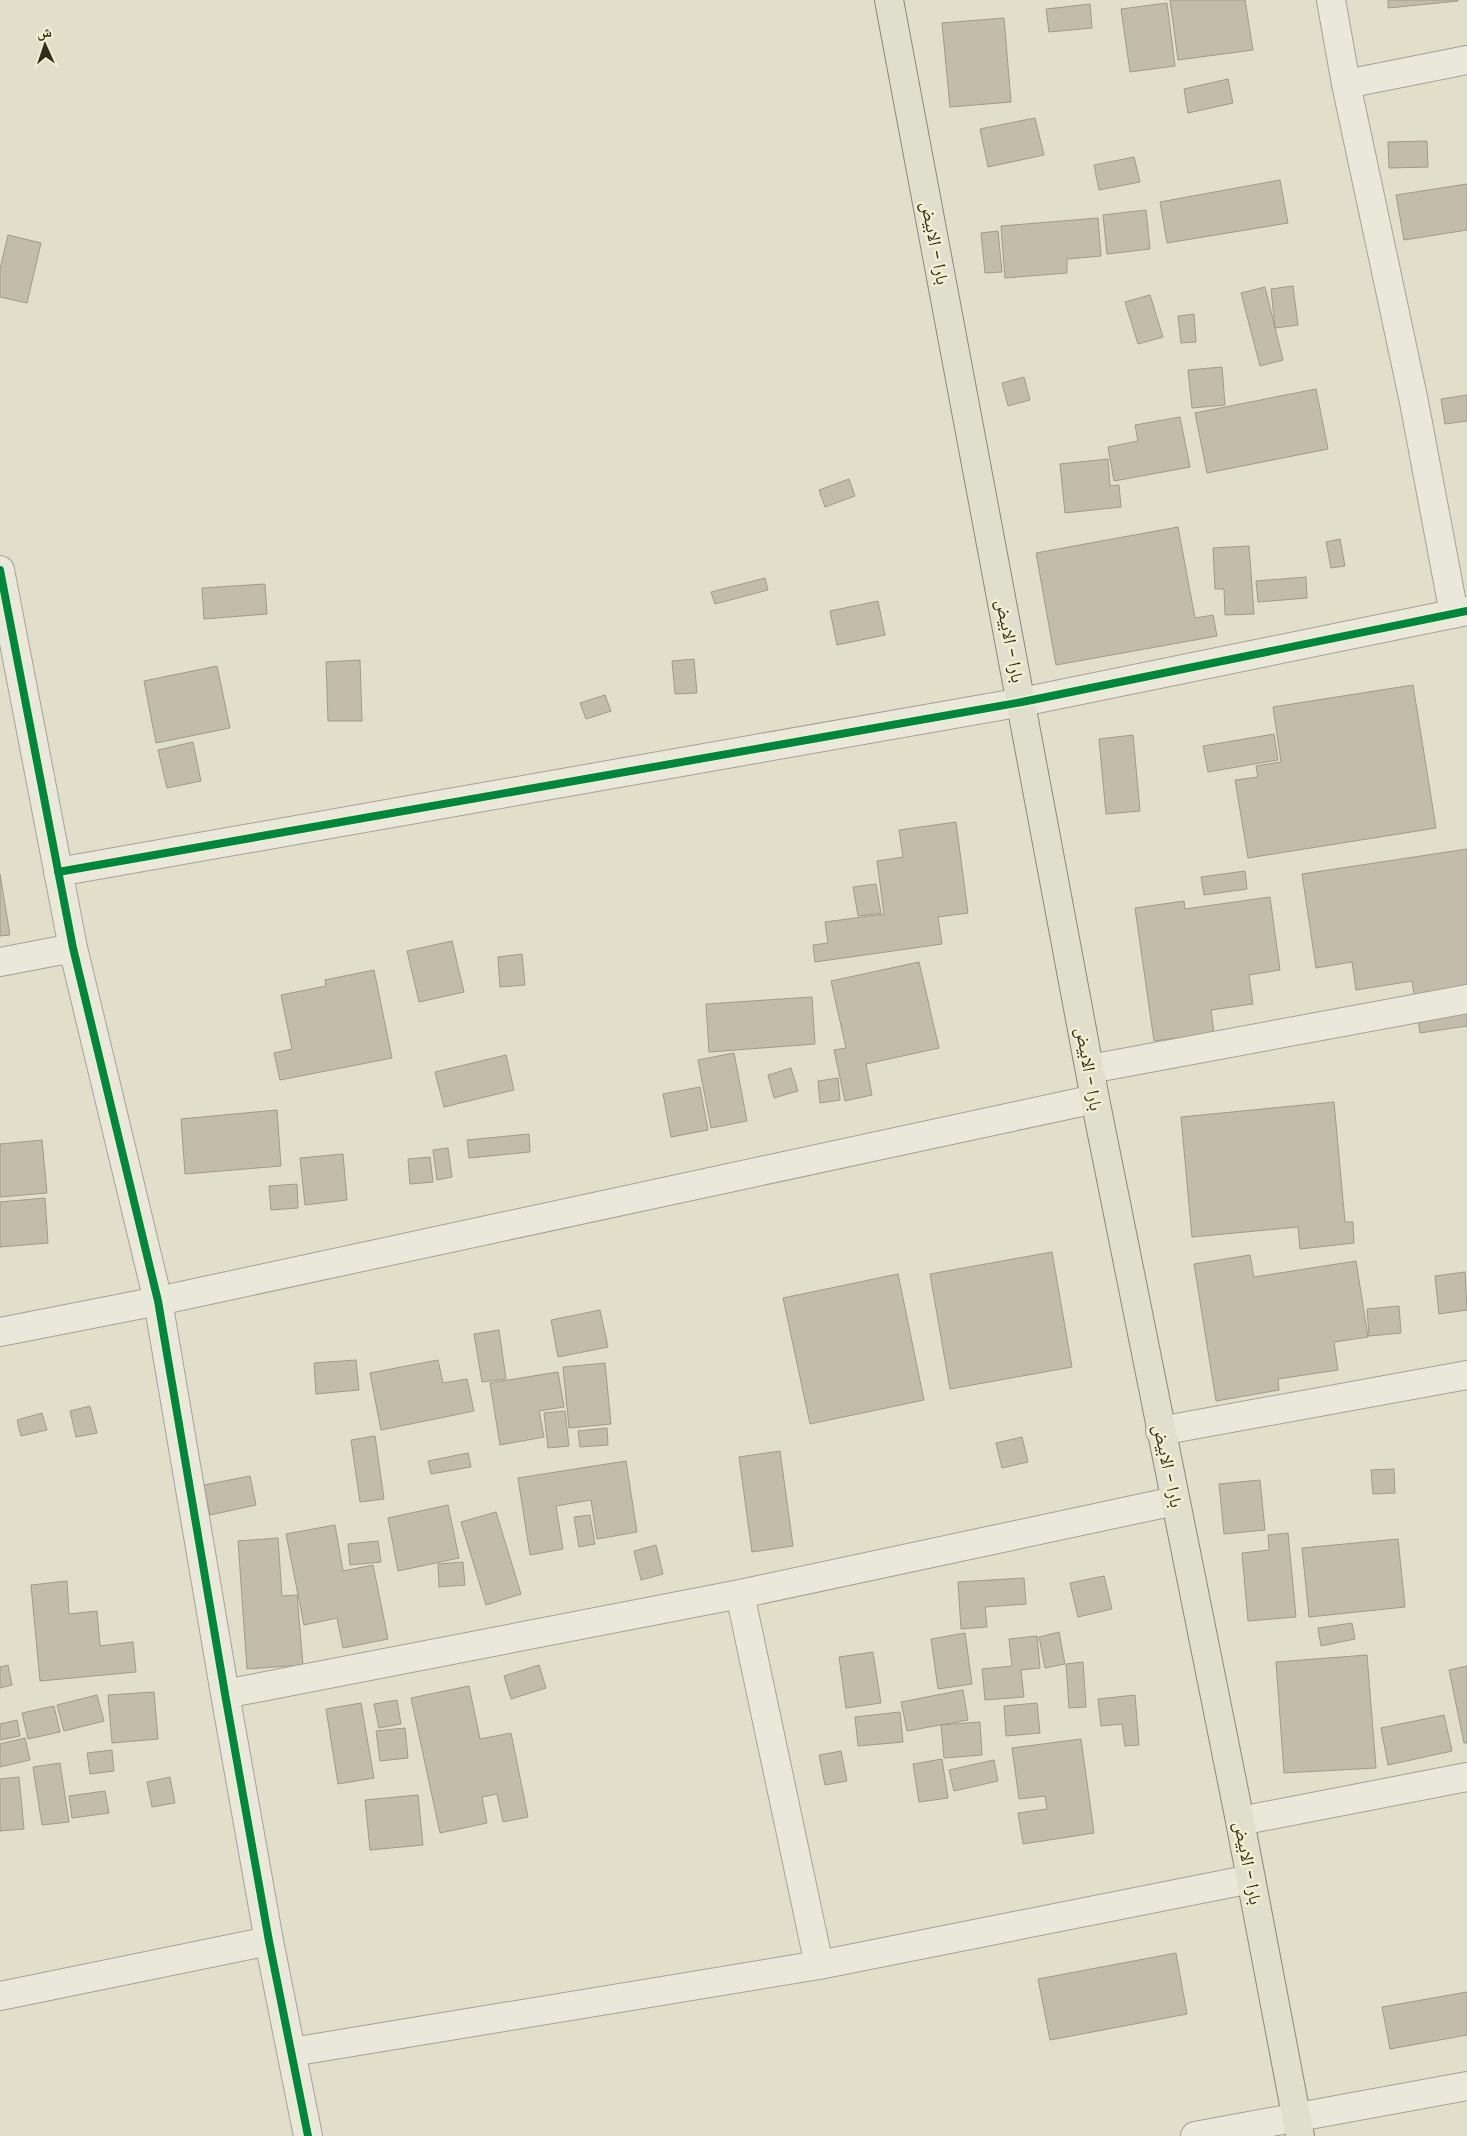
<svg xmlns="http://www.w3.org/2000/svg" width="1467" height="2136" font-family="Merriweather,'Noto Naskh Arabic',serif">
  <rect width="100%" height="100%" fill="#e1deca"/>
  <path fill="#c4bcab" stroke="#a19a8a" d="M1170 0H1245L1253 50 1178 60Z
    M1388 0H1458V1L1388 8Z
    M1167 3 1175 66 1130 72 1121 9Z
    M1090 4 1092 28 1049 32 1046 9Z
    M1004 18 1011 102 950 107 942 23Z
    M1228 79 1233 103 1188 113 1184 89Z
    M1035 118 1044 155 988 167 980 129Z
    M1427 141 1428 167 1389 168 1388 142Z
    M1134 157 1140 182 1099 190 1094 165Z
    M1280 180 1288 223 1167 243 1160 202Z
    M1467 184V230L1404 240 1396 195Z
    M1146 210 1150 249 1107 254 1103 215Z
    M1098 218 1101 256 1067 259V273L1005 278 1001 226Z
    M998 231 1002 272 985 273 981 233Z
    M8 235 41 243 27 303 0 297V269Z
    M1293 286 1298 325 1275 328 1271 289Z
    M1265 287 1283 360 1260 366 1241 293Z
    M1150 295 1163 337 1138 344 1125 302Z
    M1194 314 1196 342 1181 343 1178 316Z
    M1222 367 1225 405 1192 408 1188 370Z
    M1024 377 1030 400 1008 406 1002 383Z
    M1316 389 1328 449 1207 473 1195 413Z
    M1467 395V421L1445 424 1441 399Z
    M1180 417 1190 467 1114 481 1108 447 1138 441 1135 425Z
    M1108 459 1110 486 1119 485 1121 507 1065 513 1060 464Z
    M849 479 855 496 825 507 819 490Z
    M1178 527 1195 618 1213 615 1217 636 1056 665 1036 553Z
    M1340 539 1345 566 1331 568 1326 542Z
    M1249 546 1254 614 1225 615 1224 589H1215L1213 548Z
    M1306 577 1307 598 1258 602 1256 581Z
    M765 578 768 590 715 604 711 592Z
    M265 584 267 614 204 619 202 588Z
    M878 601 885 635 837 645 830 611Z
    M694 659 697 693 675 694 672 661Z
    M360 660 362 721H328L326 662Z
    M217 666 230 728 156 743 144 681Z
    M1413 685 1436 828 1248 858 1235 780 1258 777 1256 766 1281 762 1273 707Z
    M605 695 611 711 586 719 580 703Z
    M1274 734 1278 760 1208 772 1203 746Z
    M1133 735 1140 811 1106 814 1099 739Z
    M193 742 201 781 167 788 158 750Z
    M956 822 968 913 938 917 942 944 815 962 813 945 828 943 825 922 884 914 877 861 903 857 899 830Z
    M1467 849V1026L1420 1033 1412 981 1356 990 1352 962 1316 968 1302 874Z
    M1245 871 1247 889 1204 895 1201 877Z
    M0 874 10 935 0 936Z
    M876 884 881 913 858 916 853 887Z
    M1270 897 1280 970 1249 975 1253 1004 1211 1010 1214 1033 1154 1041 1135 908 1184 901 1185 909Z
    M452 941 464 992 419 1002 407 951Z
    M522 954 525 985 500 987 498 957Z
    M919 962 939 1048 866 1064 872 1095 845 1101 834 1050 846 1048 831 981Z
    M374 970 392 1058 280 1080 274 1053 292 1049 281 995 326 986 325 980Z
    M812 997 815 1044 709 1052 706 1004Z
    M734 1053 747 1121 711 1128 698 1060Z
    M506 1055 514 1090 444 1107 435 1072Z
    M791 1068 798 1091 774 1098 768 1075Z
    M838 1078 840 1100 820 1103 818 1081Z
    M700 1087 708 1130 671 1137 663 1094Z
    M1334 1102 1345 1222H1353L1354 1243 1300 1249 1298 1227 1192 1237 1181 1117Z
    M277 1110 281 1166 185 1174 181 1119Z
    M529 1134 530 1152 469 1158 467 1140Z
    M42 1140 47 1193 0 1197V1144Z
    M448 1148 452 1177 437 1180 433 1150Z
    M343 1154 347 1200 305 1205 300 1158Z
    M430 1157 433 1182 410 1184 408 1159Z
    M297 1184 298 1208 271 1210 269 1186Z
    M45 1198 48 1243 0 1247V1202Z
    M1052 1252 1072 1367 950 1389 930 1274Z
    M1250 1255 1254 1277 1356 1261 1368 1337 1334 1342 1338 1370 1278 1379 1279 1390 1216 1401 1194 1264Z
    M1465 1272 1467 1310 1439 1314 1435 1276Z
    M898 1274 924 1400 810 1424 783 1298Z
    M1399 1306 1401 1333 1369 1336 1367 1309Z
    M600 1310 608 1347 558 1357 551 1320Z
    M499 1330 506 1379 482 1382 474 1334Z
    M356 1360 359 1390 316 1394 314 1363Z
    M438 1360 443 1383 467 1379 474 1411 381 1430 370 1373Z
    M605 1363 611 1424 569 1428 563 1367Z
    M558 1372 564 1407 539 1411 544 1437 500 1445 490 1383Z
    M90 1406 97 1433 76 1437 70 1411Z
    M565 1411 569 1446 548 1448 544 1413Z
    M42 1413 47 1430 21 1436 17 1420Z
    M607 1428 608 1445 580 1447 578 1431Z
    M375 1436 384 1499 360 1502 351 1440Z
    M1022 1437 1028 1462 1002 1468 996 1443Z
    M780 1451 793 1546 752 1552 739 1457Z
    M468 1453 471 1467 431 1474 428 1461Z
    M626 1461 637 1532 597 1539 591 1500 556 1506 563 1549 530 1555 518 1478Z
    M1394 1469 1395 1493 1373 1494 1371 1470Z
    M250 1476 256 1505 210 1515 204 1485Z
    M1260 1480 1265 1530 1224 1534 1219 1484Z
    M448 1505 459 1558 398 1571 388 1518Z
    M496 1512 521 1594 486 1605 461 1522Z
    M590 1515 595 1544 579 1547 574 1517Z
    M335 1525 343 1571 373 1565 388 1639 343 1648 337 1618 304 1625 286 1534Z
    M1288 1533 1296 1617 1248 1621 1242 1553 1269 1550 1268 1535Z
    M278 1538 282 1596 297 1595 303 1665 247 1669 238 1541Z
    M1398 1539 1405 1607 1309 1617 1302 1548Z
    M378 1541 381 1562 350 1565 348 1544Z
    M656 1545 663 1574 641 1580 634 1551Z
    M463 1562 465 1585 439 1587 438 1564Z
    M1104 1576 1112 1609 1078 1617 1070 1583Z
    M1024 1578 1026 1604 985 1607 987 1627 961 1629 958 1582Z
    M67 1581 69 1614 97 1611 100 1646 133 1642 136 1672 40 1681 31 1585Z
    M1352 1623 1355 1639 1321 1646 1318 1628Z
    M1059 1632 1065 1664 1045 1668 1039 1637Z
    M965 1633 972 1684 938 1689 931 1639Z
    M1037 1636 1040 1668 1021 1670 1024 1697 985 1700 982 1669 1012 1666 1009 1639Z
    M873 1652 881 1703 846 1708 839 1657Z
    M1367 1655 1376 1768 1284 1773 1276 1662Z
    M1083 1662 1086 1707 1069 1708 1066 1664Z
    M8 1665 12 1685 0 1688V1667Z
    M539 1665 546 1688 511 1699 504 1676Z
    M1467 1666V1743H1464L1449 1670Z
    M469 1686 480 1739 511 1733 528 1817 503 1822 497 1794 482 1797 487 1823 440 1833 411 1698Z
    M963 1690 968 1720 907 1731 901 1702Z
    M154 1692 158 1739 112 1743 108 1695Z
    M97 1695 104 1721 64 1731 57 1705Z
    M1135 1695 1139 1745 1125 1746 1122 1724 1101 1726 1098 1699Z
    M397 1700 401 1724 379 1728 374 1704Z
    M361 1703 374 1778 338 1784 326 1709Z
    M1037 1703 1040 1733 1006 1736 1004 1706Z
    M54 1706 60 1732 28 1739 22 1713Z
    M900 1712 903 1742 858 1746 855 1717Z
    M1444 1715 1452 1751 1388 1765 1381 1728Z
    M17 1720 20 1736 0 1740V1724Z
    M980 1722 982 1755 944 1758 941 1725Z
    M405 1728 408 1758 380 1761 376 1731Z
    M25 1738 30 1760 0 1767V1744Z
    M1081 1739 1094 1833 1023 1844 1018 1813 1047 1809 1045 1796 1019 1799 1012 1748Z
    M112 1750 114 1771 90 1774 87 1753Z
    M841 1751 847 1781 825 1785 819 1755Z
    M942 1759 948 1798 919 1802 913 1764Z
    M994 1760 998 1781 954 1791 949 1770Z
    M60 1763 69 1822 42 1825 33 1767Z
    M19 1777 24 1829 0 1831V1779Z
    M170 1777 175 1803 152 1807 147 1782Z
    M105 1791 109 1813 72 1818 69 1796Z
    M418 1795 423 1845 370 1850 365 1800Z
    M1176 1953 1187 2014 1050 2040 1038 1979Z
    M1467 1992V2035L1390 2049 1382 2007Z"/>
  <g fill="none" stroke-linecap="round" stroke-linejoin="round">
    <defs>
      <path id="minor" d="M1331 0 1346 84 1414 402 1454 614
        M1346 84 1467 60
        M0 570 73 948 158 1301 225 1694 269 1941 308 2136
        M58 872 1022 702 1467 611
        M0 962 73 948
        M1090 1069 1467 999
        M0 1332 158 1301 1095 1099
        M1160 1431 1467 1375
        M740 1594 819 1965
        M225 1694 740 1594 1175 1501
        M1240 1821 1467 1777
        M0 1996 269 1941
        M292 2052 819 1965 1251 1879
        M1195 2136 1467 2086"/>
      <path id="major" d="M889 0 1095 1099 1240 1821 1300 2136"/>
    </defs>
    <use href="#minor" stroke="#a6a294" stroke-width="30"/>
    <use href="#major" stroke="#8c887a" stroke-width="30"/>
    <use href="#minor" stroke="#eae7db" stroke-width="28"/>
    <use href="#major" stroke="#e0decd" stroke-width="28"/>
    <defs>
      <path id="cycleway" d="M0 570 73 948 158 1301 225 1694 269 1941 308 2136
        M58 872 1022 702 1467 611"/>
    </defs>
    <use href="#cycleway" stroke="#f3eecf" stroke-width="11"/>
    <use href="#cycleway" stroke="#00873e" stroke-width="8"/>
  </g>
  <g text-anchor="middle" stroke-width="5" stroke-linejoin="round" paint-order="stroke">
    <g font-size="18" fill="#332b1d" stroke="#f3eecf">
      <text transform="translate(935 243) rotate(79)" y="6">بارا - الابيض</text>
      <text transform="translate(1010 641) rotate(79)" y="6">بارا - الابيض</text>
      <text transform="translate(1089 1069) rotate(80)" y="6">بارا - الابيض</text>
      <text transform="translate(1168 1466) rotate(78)" y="6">بارا - الابيض</text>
      <text transform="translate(1248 1863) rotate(79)" y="6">بارا - الابيض</text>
    </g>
  </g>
  <g transform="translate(45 45) rotate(357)" stroke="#f3eecf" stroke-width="4" paint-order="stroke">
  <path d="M0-4L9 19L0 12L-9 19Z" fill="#332b1d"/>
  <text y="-8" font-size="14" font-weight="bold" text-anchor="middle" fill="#332b1d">ش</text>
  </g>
</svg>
